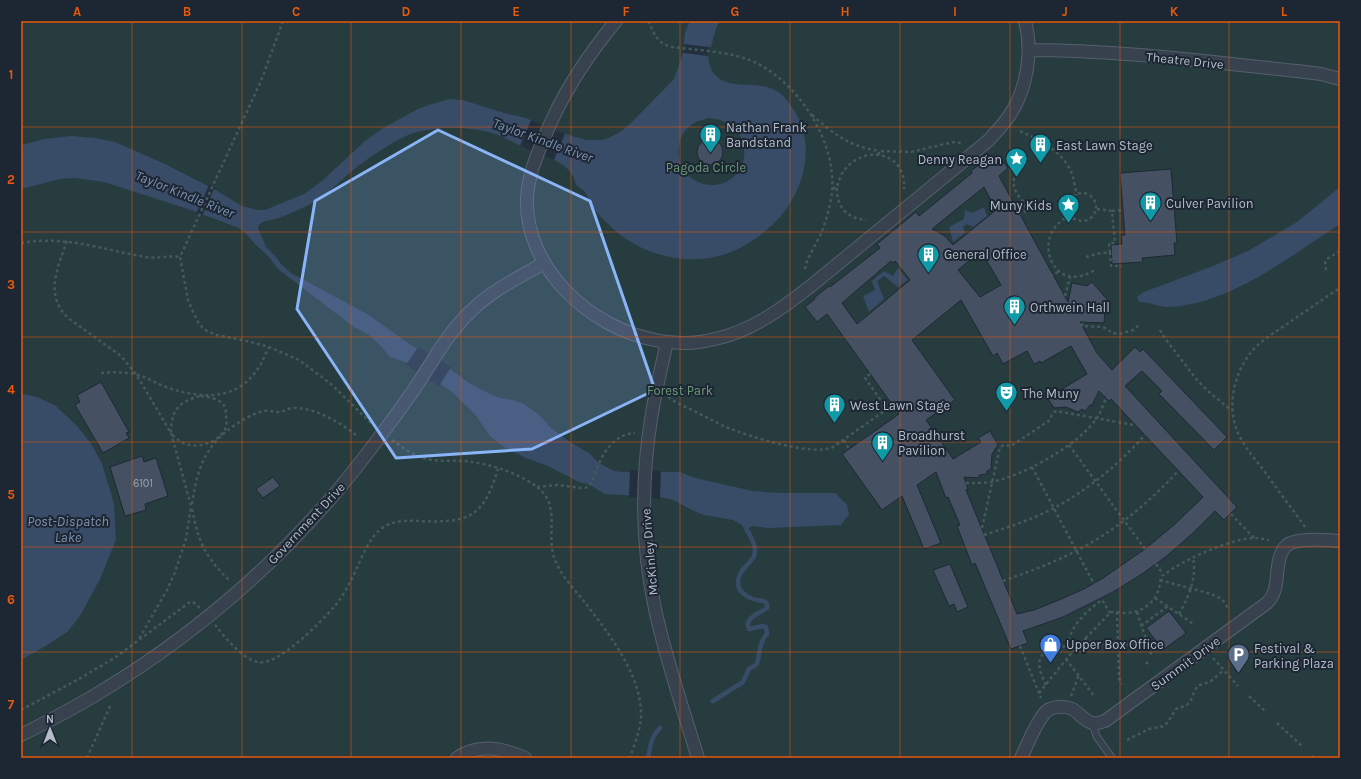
<svg xmlns="http://www.w3.org/2000/svg" width="1361" height="779" font-family="Karla,sans-serif">
  <rect width="100%" height="100%" fill="#242f3e"/>
  <path fill="#263c3f" d="M21 21H1340V758H21Z"/>
  <path fill="#394c67" fill-rule="evenodd" d="M690 21H720L716 28 711 47H709C707 59 709 72 720 79 734 88 756 82 773 89 782 93 789 102 794 110 816 145 805 187 780 217 767 231 749 245 731 252 690 269 638 255 608 224 601 218 595 211 591 203 588 199 587 193 583 190 581 188 578 186 576 185 572 163 549 158 531 150 517 145 506 137 492 133 468 126 431 126 408 135 390 143 372 156 357 167 343 178 329 193 314 202 303 208 290 214 278 218 273 220 265 220 261 223 258 225 259 225 258 228L266 247 275 256 281 264 291 273 369 315 405 341 450 369 469 383 492 395 500 398 513 400 524 404 539 415 551 428 570 442 589 453 599 463 614 471 622 472H680L695 478 753 491 780 493H835L847 505 849 514 841 525 768 528 752 526 749 528 750 537 746 533 742 525 733 520 704 515 694 511 673 500 660 497 605 494 590 485 579 482 548 466 526 458 504 447 490 436 474 413 451 391 408 363 390 357 380 345 369 335 354 327 278 269 268 256 255 244 247 235 239 228 188 209 104 182 75 178 60 179 21 189V145L45 139 71 136 95 138 115 142 165 164 214 189 242 206 257 210H265L304 194 322 181 365 141 383 128 418 109 429 105 449 99 463 100 504 113 526 118 562 133 586 140H603L611 137 623 130 631 123 674 79 683 53 685 33ZM708 118C757 121 754 182 714 185 704 185 694 182 687 174 674 161 676 136 691 125 696 121 702 120 708 118Z
    M1340 187V224C1290 256 1231 304 1169 307 1158 307 1150 302 1139 302L1137 297 1144 292 1213 266 1248 251 1297 222Z
    M984 207 987 216 973 227 967 224 963 227 965 233 953 242 949 227 964 219 965 210 972 213Z
    M898 268 908 280 898 287 884 276 877 281 884 299 869 312 863 296 875 290 872 281 884 271 893 276Z
    M21 392 23 394 37 397 56 406 77 426 92 445 102 464 111 493 114 505 116 540 100 579 80 616 67 632 44 647 21 660Z"/>
  <path fill="#242f3e" d="M684 44 709 47 708 56 683 53Z
    M531 120 565 134 554 160 520 146Z
    M209 185 215 187 202 216 196 214Z
    M418 347 451 367 439 386 406 365Z
    M630 470 661 471 660 499 629 497Z"/>
  <g fill="none" stroke-linecap="round" stroke-linejoin="round">
    <path stroke="#394c67" stroke-width="4.5" d="M713 701 743 682 749 669 757 664C760 653 759 642 767 634L766 627 763 626 749 629C743 618 760 613 767 608V604L764 601C748 600 730 590 742 571 745 566 751 562 754 556 757 548 752 540 749 533
      M648 758C651 745 650 738 660 728"/>
  </g>
  <path fill="#455162" stroke="#1f2835" fill-rule="evenodd" d="M697 152a13 13 0 1 1 26 0a13 13 0 1 1-26 0Z
    M996 153 1008 168 999 176 1068 302 1072 283 1087 286 1092 282 1111 304 1105 308 1104 323 1080 322 1097 353 1112 370 1135 347 1140 352 1143 349 1227 437 1214 450 1159 394 1162 391 1142 371 1125 386 1237 507 1224 520 1215 511 1194 532 1168 555 1142 574 1113 592 1063 617 1023 631 1028 643 1011 649 975 563 972 565 957 526 960 525 948 497 946 498 936 472 917 485 941 543 924 549 902 496 882 510 842 454 899 414 827 314 817 322 805 307 815 299 814 298 829 286 830 287 880 248 877 244 916 212 919 216 972 173 971 171 985 160 986 161ZM984 187 996 210 953 245 945 236 932 229ZM981 251 1001 285 980 297 958 270ZM891 261 893 263 895 261 910 280 857 324 842 303ZM961 300 993 356 997 353 1003 364 1027 351 1034 364 1040 361 1041 363 1071 346 1087 374 1059 391 1056 387 1045 394 1054 408 1066 407 1078 412 1082 409 1085 411 1090 405H1092L1099 391 1109 401 1111 399 1203 497 1175 524 1145 549 1103 578 1084 589 1059 600 1034 610 1017 614 966 490 968 489 964 477 979 478V475L987 474V471L991 469 992 454 998 445 990 431 978 438 981 442 953 459 926 420 955 400 912 340Z
    M1171 169 1177 243H1174L1175 255 1142 258 1143 262 1112 264 1111 245 1122 244 1121 235H1125L1120 173Z
    M101 382 129 432 126 433 129 438 103 453 75 405 80 402 77 395Z
    M142 456 144 462 156 458 168 496 145 504 146 510 125 516 110 467Z
    M273 477 280 486 263 498 256 489Z
    M950 564 968 607 957 612 954 604 949 606 933 570Z
    M1169 611 1186 633 1163 650 1146 628Z"/>
  <g fill="none" stroke-linecap="round" stroke-linejoin="round">
    <defs>
      <path id="service" d="M1092 723 1097 737 1112 758"/>
      <path id="minor" d="M616 21C587 56 562 94 545 136 536 157 528 176 527 199 525 269 591 328 655 340 674 344 696 344 715 339 752 331 783 308 812 285L989 140C996 132 1003 125 1009 116 1027 90 1033 52 1025 21
        M1029 50C1118 50 1208 62 1297 71L1321 74 1340 79
        M667 342C661 368 655 394 651 419 641 482 642 548 655 609 666 660 683 709 698 758
        M21 735C47 722 72 709 97 694 187 640 269 571 337 491 364 459 389 425 413 391 432 363 447 333 472 310 492 290 520 277 544 263
        M457 758C478 743 503 748 525 758
        M1021 758C1028 744 1034 726 1044 714 1047 709 1052 708 1057 707 1078 704 1080 721 1093 723 1097 724 1101 722 1105 721L1267 603C1275 595 1276 586 1277 575 1278 565 1279 552 1287 545 1298 537 1326 540 1340 541"/>
    </defs>
    <use href="#service" stroke="#565f6c" stroke-width="8"/>
    <use href="#minor" stroke="#565f6c" stroke-width="14"/>
    <path stroke="#44595c" stroke-width="2.5" stroke-dasharray="3 3" stroke-linecap="butt" d="M283 21 261 81 180 257 188 300 193 312 198 322 202 327 207 331 217 335 247 341 269 347 299 360 331 384 373 425
      M648 21C655 34 656 43 672 47 696 50 723 51 747 59 797 77 841 146 831 199 829 210 826 221 822 231 818 242 805 260 805 270
      M812 115C835 135 849 146 879 151
      M1020 131C1041 141 1063 151 1072 174 1074 180 1075 188 1077 195
      M1011 149 1019 153 1022 160C1020 167 1015 171 1014 178 1011 196 1027 199 1026 211L1020 214
      M879 155V151L911 152 953 142 961 143
      M833 188H837C844 145 907 142 904 189
      M837 188C836 207 848 219 866 220
      M1068 207a14 14 0 1 1 28 0a14 14 0 1 1-28 0Z
      M1112 211 1123 210
      M1070 215C1062 220 1055 225 1051 234 1042 255 1057 282 1081 276 1086 275 1091 272 1095 270
      M67 241C58 267 44 295 68 318L121 356 136 374 171 433 191 506 186 539 175 572 167 590 139 639
      M21 243C66 235 103 250 146 257 157 259 169 255 180 257
      M1110 252 1111 266H1122
      M1086 257 1096 254 1110 252 1109 243H1115L1112 211 1096 209
      M1326 270 1325 261 1327 259 1340 251
      M1045 279 1058 272
      M1065 296 1070 277
      M1069 303 1079 305 1082 307V326L1103 327 1113 333 1120 334 1133 330 1139 325
      M1160 330 1164 337 1197 380 1210 393 1231 410
      M101 373C112 372 123 372 135 374 145 376 155 383 166 387 200 399 237 402 259 367 263 361 265 354 269 347
      M870 374 865 378 887 409
      M201 396C208 397 216 398 222 403 225 406 226 410 226 414 226 418 227 423 226 427 221 441 200 449 186 444 180 442 175 438 171 433 171 410 179 401 201 396Z
      M668 397C678 404 688 408 698 413 708 418 717 423 726 427 748 436 812 457 833 447L893 405
      M895 429 905 422
      M900 437 911 430
      M392 440C403 448 414 456 427 459 439 462 453 460 466 461 489 464 517 472 537 487 562 505 545 537 555 560 561 575 573 588 583 600 607 631 643 676 641 717 640 731 634 745 630 758
      M844 440 849 449
      M1069 445 1145 549
      M1032 467 1094 584
      M925 471 935 464
      M966 483C978 483 991 483 1003 479 1032 470 1079 444 1097 418 1101 412 1103 405 1106 398
      M537 487 557 485 581 488H585L589 486C593 481 595 473 598 466 604 450 616 434 635 433
      M192 504C197 468 206 443 238 423 245 418 254 414 263 411 268 410 273 412 278 412 283 412 287 409 292 408 315 407 339 422 356 435
      M192 509C196 528 200 546 212 561 217 568 223 574 229 580
      M1231 514 1254 538
      M1305 527C1291 507 1276 488 1262 468 1253 457 1244 446 1238 433 1226 406 1234 372 1253 350 1263 339 1277 331 1290 322 1306 311 1323 299 1340 288
      M982 528 1000 447 1004 445 1011 446 1050 420 1052 414 1056 411 1134 425
      M984 535C1008 527 1032 520 1054 508 1088 490 1119 464 1145 435
      M1156 564 1163 574
      M1160 580 1211 594 1222 599 1228 608
      M1003 581C1028 572 1053 563 1076 551 1115 531 1149 503 1178 471
      M1155 598 1195 625
      M1117 612 1119 678 1122 684
      M1137 612 1152 657
      M1179 614C1189 596 1197 578 1193 558
      M215 625C225 637 242 659 258 662 277 667 322 621 334 607 340 600 345 592 349 584 359 567 365 542 381 529 391 521 405 520 418 521 468 523 483 519 498 469
      M1141 626 1168 606
      M1084 639C1105 647 1125 646 1146 640
      M1020 646 1041 698
      M1073 651 1069 646C1067 628 1089 609 1102 600L1110 613
      M1213 658 1238 686
      M1066 659 1094 696
      M1146 662 1149 665
      M1046 685C1040 673 1033 656 1050 650 1056 647 1063 647 1069 646
      M1039 693 1073 651 1110 613C1115 610 1120 613 1125 613 1140 613 1156 603 1159 588 1160 584 1160 580 1162 576 1181 561 1229 539 1254 538 1259 538 1264 539 1269 540
      M1071 696 1079 675
      M1249 696 1266 712
      M21 710 79 679 116 657 190 602H193L200 608
      M1277 723 1302 746
      M1127 740 1149 729 1164 726 1168 722 1176 709 1187 705 1191 700 1195 690 1198 686 1211 681 1224 670
      M1312 756 1314 758
      M87 758 111 704"/>
    <use href="#service" stroke="#38414e" stroke-width="6"/>
    <use href="#minor" stroke="#38414e" stroke-width="12"/>
  </g>
  <path fill="#8ab4f8" fill-opacity="0.2" stroke="#8ab4f8" stroke-width="3" stroke-linejoin="round" d="M438 130 590 201 655 390 532 449 396 458 297 309 315 201Z"/>
  <path fill="none" stroke="#e8590c" stroke-width="1" stroke-opacity="0.55" d="M132 21V758M242 21V758M351 21V758M461 21V758M571 21V758M680 21V758M790 21V758M900 21V758M1010 21V758M1120 21V758M1229 21V758M21 127H1340M21 232H1340M21 337H1340M21 442H1340M21 547H1340M21 652H1340"/>
  <defs>
    <symbol id="building-pin" viewBox="-11 -11 22 30"><path d="M0 17L-7.5 6A9.5 9.5 0 1 1 7.5 6Z" fill="#0f9aa8" stroke="#1d2633"/><path d="M-4-6H4V6H1V3H-1V6H-4ZM-2.5-4.3h1.7v1.8h-1.7ZM.8-4.3h1.7v1.8H.8ZM-2.5-1h1.7V.8h-1.7ZM.8-1h1.7V.8H.8Z" fill="#fff"/></symbol>
    <symbol id="sight-pin" viewBox="-11 -11 22 30"><path d="M0 17L-7.5 6A9.5 9.5 0 1 1 7.5 6Z" fill="#0f9aa8" stroke="#1d2633"/><path d="M0-6L1.8-2.2L6-1.7L2.9 1.2L3.7 5.4L0 3.3L-3.7 5.4L-2.9 1.2L-6-1.7L-1.8-2.2Z" fill="#fff"/></symbol>
    <symbol id="theatre-pin" viewBox="-11 -11 22 30"><path d="M0 17L-7.5 6A9.5 9.5 0 1 1 7.5 6Z" fill="#0f9aa8" stroke="#1d2633"/><path d="M-5-5.5Q0-4 5-5.5V0Q5 5 0 6Q-5 5-5 0ZM-3.3-2.5H-1v1.5H-3.3ZM1-2.5H3.3v1.5H1ZM-2.8 1Q0 5.5 2.8 1Z" fill="#fff"/></symbol>
    <symbol id="shop-pin" viewBox="-11 -11 22 30"><path d="M0 17L-7.5 6A9.5 9.5 0 1 1 7.5 6Z" fill="#3f7fe0" stroke="#1d2633"/><path d="M-5-2.5h2.3a2.7 3.5 0 0 1 5.4 0H5L5.5 6h-11ZM-1.5-2.5h3a1.5 2.3 0 0 0-3 0Z" fill="#fff"/></symbol>
    <symbol id="parking-pin" viewBox="-11 -11 22 30"><path d="M0 17L-7.5 6A9.5 9.5 0 1 1 7.5 6Z" fill="#5c6f8a" stroke="#1d2633"/><path d="M-3.5-5.5H1a3.5 3.5 0 0 1 0 7H-1V5.5H-3.5ZM-1-3.4V-.6H.8a1.4 1.4 0 0 0 0-2.8Z" fill="#fff"/></symbol>
  </defs>
  <g fill-rule="evenodd">
    <use href="#building-pin" x="698" y="122" width="25" height="34"/>
    <use href="#building-pin" x="1028" y="132" width="25" height="34"/>
    <use href="#sight-pin" x="1004" y="146" width="25" height="34"/>
    <use href="#building-pin" x="1138" y="190" width="25" height="34"/>
    <use href="#sight-pin" x="1056" y="192" width="25" height="34"/>
    <use href="#building-pin" x="916" y="242" width="25" height="34"/>
    <use href="#building-pin" x="1002" y="294" width="25" height="34"/>
    <use href="#theatre-pin" x="994" y="380" width="25" height="34"/>
    <use href="#building-pin" x="822" y="392" width="25" height="34"/>
    <use href="#building-pin" x="870" y="430" width="25" height="34"/>
    <use href="#shop-pin" x="1038" y="632" width="25" height="34"/>
    <use href="#parking-pin" x="1226" y="642" width="25" height="34"/>
  </g>
  <g text-anchor="middle" stroke-width="4" stroke-linejoin="round" paint-order="stroke">
    <g font-size="11" fill="#98a1af">
      <text x="143" y="487">6101</text>
    </g>
    <g font-size="13" fill="#b4bcc9" stroke="#1d2633">
      <text transform="translate(1185 60) rotate(6)" y="5">Theatre Drive</text>
      <text transform="translate(306 523) rotate(-47)" y="5">Government Drive</text>
      <text transform="translate(649 552) rotate(-95)" y="5">McKinley Drive</text>
      <text transform="translate(1185 663) rotate(-36)" y="5">Summit Drive</text>
    </g>
    <g font-size="13" fill="#b4bcc9" stroke="#1d2633" text-anchor="start">
      <text x="726" y="132">Nathan Frank<tspan x="726" dy="15">Bandstand</tspan></text>
      <text x="1056" y="150">East Lawn Stage</text>
      <text x="1002" y="164" text-anchor="end">Denny Reagan</text>
      <text x="1166" y="208">Culver Pavilion</text>
      <text x="1052" y="210" text-anchor="end">Muny Kids</text>
      <text x="944" y="259">General Office</text>
      <text x="1030" y="312">Orthwein Hall</text>
      <text x="1022" y="398">The Muny</text>
      <text x="850" y="410">West Lawn Stage</text>
      <text x="898" y="440">Broadhurst<tspan x="898" dy="15">Pavilion</tspan></text>
      <text x="1066" y="649">Upper Box Office</text>
      <text x="1254" y="653">Festival &amp;<tspan x="1254" dy="15">Parking Plaza</tspan></text>
    </g>
    <g font-size="13" fill="#6b9a76" stroke="#1d2633">
      <text x="706" y="172">Pagoda Circle</text>
      <text x="680" y="395">Forest Park</text>
    </g>
    <g font-size="14" font-style="italic" fill="#7c92b1" stroke="#1d2633">
      <text transform="translate(543 140) rotate(20)" y="5">Taylor Kindle River</text>
      <text transform="translate(185 194) rotate(22)" y="5">Taylor Kindle River</text>
      <text x="68" y="526">Post-Dispatch<tspan x="68" dy="16">Lake</tspan></text>
    </g>
  </g>
  <rect width="1361" height="779" fill="none" stroke="#1d2633" stroke-width="44"/>
  <g transform="translate(50 729)" stroke="#1d2633" stroke-width="3" paint-order="stroke">
  <path d="M0-3L7 15L0 10L-7 15Z" fill="#b4bcc9"/>
  <text y="-6" font-size="11" font-weight="bold" text-anchor="middle" fill="#b4bcc9">N</text>
  </g>
  <rect x="22" y="22" width="1317" height="735" fill="none" stroke="#e8590c" stroke-width="1.5"/>
  <g font-size="13" text-anchor="middle" font-weight="bold" fill="#e8590c">
    <text x="77" y="16">A</text>
    <text x="187" y="16">B</text>
    <text x="296" y="16">C</text>
    <text x="406" y="16">D</text>
    <text x="516" y="16">E</text>
    <text x="626" y="16">F</text>
    <text x="735" y="16">G</text>
    <text x="845" y="16">H</text>
    <text x="955" y="16">I</text>
    <text x="1065" y="16">J</text>
    <text x="1174" y="16">K</text>
    <text x="1284" y="16">L</text>
    <text x="11" y="79">1</text>
    <text x="11" y="184">2</text>
    <text x="11" y="289">3</text>
    <text x="11" y="394">4</text>
    <text x="11" y="499">5</text>
    <text x="11" y="604">6</text>
    <text x="11" y="709">7</text>
  </g>
</svg>
